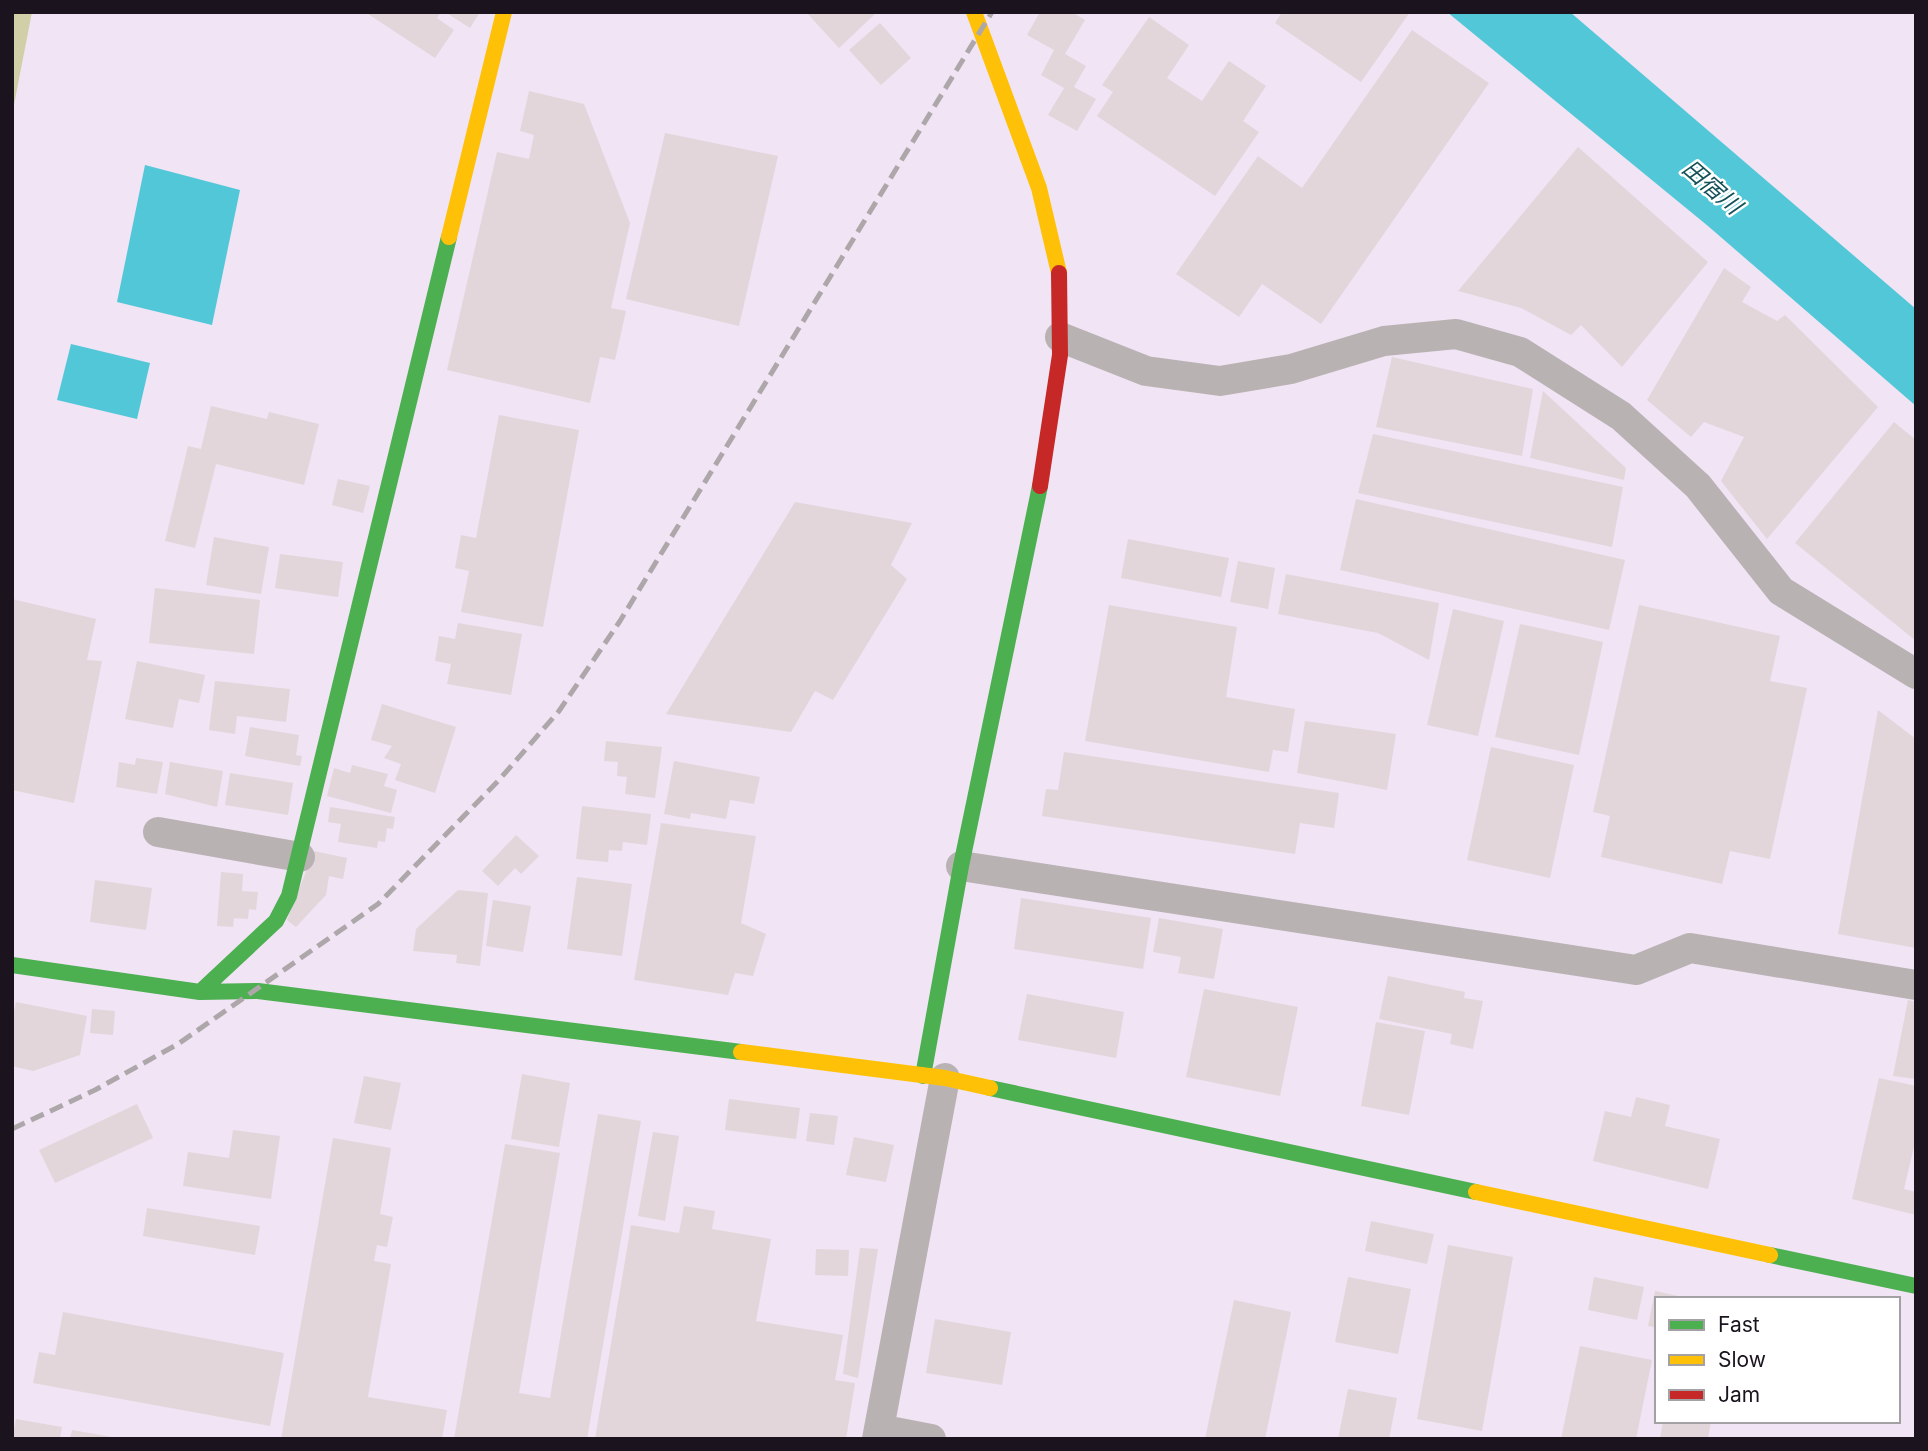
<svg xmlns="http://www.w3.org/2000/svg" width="1928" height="1451" font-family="Inter,'Noto Sans JP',sans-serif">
  <rect width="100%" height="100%" fill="#f0e4f5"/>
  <path fill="#d1cfa7" d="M12 12H32L12 115Z"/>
  <path fill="#52c7d8" d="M1447 12H1570L1916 309V406L1708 226Z
    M145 165 240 190 212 325 117 302Z
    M71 344 150 363 137 419 57 400Z"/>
  <path fill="#e3d6db" d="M365 12H441L437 18 454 30 435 58Z
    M445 12H480L470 28Z
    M806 12H877L839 48Z
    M1040 12H1072L1085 20 1065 54 1086 66 1074 87 1096 99 1077 131 1048 115 1064 88 1041 75 1054 50 1027 35Z
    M1282 12H1410L1361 82 1275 23Z
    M1149 17 1189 45 1167 78 1202 101 1229 61 1266 86 1243 121 1259 132 1215 196 1097 116 1113 92 1102 85Z
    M880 23 911 58 881 85 849 50Z
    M1412 30 1489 83 1321 324 1262 284 1239 317 1176 274 1258 156 1302 188Z
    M529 91 584 104 630 223 611 308 626 311 615 360 600 357 590 403 447 370 497 152 529 159 534 135 520 131Z
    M665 133 778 156 739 326 626 299Z
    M1578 147 1708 262 1622 367 1581 325 1571 335 1521 308 1458 291Z
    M1724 268 1751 287 1742 302 1777 321 1785 315 1878 407 1767 539 1721 481 1744 437 1704 422 1691 437 1647 400Z
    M1392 357 1533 389 1522 456 1376 427Z
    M1543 391 1626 468 1624 480 1530 458Z
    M211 406 267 419 269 412 319 424 304 485 216 464 195 548 165 541 188 446 201 449Z
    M499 415 579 430 543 627 461 612 469 571 455 568 461 535 476 538Z
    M1894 422 1916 440V641L1795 543Z
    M1373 434 1623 487 1612 547 1358 493Z
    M338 479 370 486 363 513 332 505Z
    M1356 499 1625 560 1609 630 1340 570Z
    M795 502 912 523 891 565 907 579 833 700 815 691 791 732 666 714Z
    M214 537 269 547 261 594 206 585Z
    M1128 539 1229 558 1221 597 1121 578Z
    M280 554 343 562 338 597 275 588Z
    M1238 561 1275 568 1268 609 1230 602Z
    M1286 574 1439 603 1429 660 1378 633 1278 614Z
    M155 588 260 600 254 654 149 643Z
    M12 599 96 619 87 660 102 661 74 803 12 790Z
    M1109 605 1237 627 1226 697 1295 709 1288 752 1273 750 1269 772 1085 741Z
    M1639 605 1780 636 1770 681 1807 688 1770 859 1730 851 1722 884 1601 857 1610 816 1593 812Z
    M1453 609 1504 621 1478 736 1427 725Z
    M458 623 522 634 511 695 447 684 451 664 435 661 439 636 455 639Z
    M1520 624 1603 642 1579 755 1495 737Z
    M137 661 205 675 199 703 179 699 173 728 125 719Z
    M215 681 290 689 286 722 237 716 235 734 209 730Z
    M382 704 456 727 435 793 395 780 401 764 384 758 392 746 371 740Z
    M1878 710 1916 739V948L1838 934Z
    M1305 721 1396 734 1387 790 1297 773Z
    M250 727 299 735 296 755 302 756 300 766 245 756Z
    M606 741 662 747 655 798 625 794 627 777 617 776 618 762 604 761Z
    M1491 747 1574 765 1550 878 1467 860Z
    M1064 752 1339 793 1334 828 1300 823 1295 854 1042 816 1046 789 1058 790Z
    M136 758 163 762 157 794 116 787 119 762 135 765Z
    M674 761 760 777 754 804 730 800 726 819 691 813 690 819 664 814Z
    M170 762 223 771 217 807 165 794Z
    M352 765 388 774 384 786 397 790 391 813 327 796 334 768 350 773Z
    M230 773 293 783 288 815 225 805Z
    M582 806 651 814 647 845 623 842 622 851 609 850 608 862 576 859Z
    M330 807 395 817 393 829 387 828 385 842 378 841 377 848 338 842 341 824 328 822Z
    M661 823 756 836 741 923 766 934 753 976 735 973 728 995 634 980Z
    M516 835 539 856 521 874 515 868 498 886 482 871Z
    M314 851 347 858 343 879 329 876 326 895 296 927 287 920Z
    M221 872 243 874 242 891 258 892 256 910 249 909 248 919 234 918 233 927 217 926Z
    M577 877 632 884 622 956 567 949Z
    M95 880 152 888 146 930 90 922Z
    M458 890 488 893 480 966 456 963 457 955 413 951 416 929Z
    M1021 898 1151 918 1143 969 1014 949Z
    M493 900 531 906 523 952 486 946Z
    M1159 918 1223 929 1214 979 1178 973 1181 957 1153 952Z
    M1388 976 1465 992 1464 998 1483 1001 1473 1049 1450 1044 1452 1034 1379 1019Z
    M1204 989 1298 1007 1280 1096 1186 1077Z
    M1027 994 1124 1012 1116 1058 1018 1040Z
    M1908 1000 1916 1002V1079L1893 1076Z
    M16 1002 87 1016 80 1055 33 1071 12 1066V1021Z
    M92 1009 115 1011 113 1035 90 1033Z
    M1376 1022 1425 1031 1409 1115 1361 1106Z
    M522 1074 570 1083 559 1147 511 1139Z
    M364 1076 401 1083 391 1130 354 1123Z
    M1879 1078 1916 1086V1138L1904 1189 1916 1192V1215L1852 1199Z
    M1636 1097 1670 1105 1665 1126 1720 1139 1708 1189 1593 1161 1605 1111 1631 1117Z
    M729 1099 800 1108 796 1139 725 1130Z
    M137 1104 153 1138 55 1183 39 1150Z
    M810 1113 838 1116 834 1145 806 1141Z
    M598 1114 641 1121 587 1439H454L505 1144 560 1153 519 1393 550 1398Z
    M233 1130 280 1136 271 1199 183 1186 188 1152 229 1158Z
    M653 1132 679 1136 665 1221 638 1216Z
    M854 1137 894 1145 886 1182 846 1175Z
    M333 1138 391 1148 380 1214 393 1217 387 1247 377 1245 374 1261 391 1264 368 1397 447 1410 442 1439H281Z
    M684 1206 715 1211 712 1229 771 1239 756 1321 843 1335 835 1380 855 1383 846 1439H595L631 1225 679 1233Z
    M147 1208 260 1226 255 1255 143 1236Z
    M1371 1221 1434 1234 1427 1264 1365 1251Z
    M1448 1245 1513 1257 1482 1431 1417 1419Z
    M860 1248 878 1249 858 1378 843 1374Z
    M816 1249 849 1250 848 1276 815 1275Z
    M1348 1277 1411 1289 1398 1354 1335 1342Z
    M1594 1277 1644 1287 1637 1320 1588 1310Z
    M1655 1291 1678 1296 1677 1299H1657V1328L1648 1326Z
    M1234 1300 1291 1312 1265 1439H1205Z
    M63 1312 284 1353 270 1426 33 1383 39 1352 55 1355Z
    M935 1319 1011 1332 1002 1385 926 1373Z
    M1580 1346 1652 1360 1636 1439H1561Z
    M1348 1389 1397 1398 1389 1439H1338Z
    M16 1419 62 1427 60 1439H12Z
    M1663 1421H1711L1708 1439H1660Z
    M72 1430 112 1437V1439H70Z"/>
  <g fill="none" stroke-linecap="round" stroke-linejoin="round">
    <path stroke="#b9b2b3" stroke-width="30" d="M1060 337 1146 371 1220 381 1291 369 1384 341 1456 334 1520 352 1621 416 1698 486 1781 591 1916 674
      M158 832 300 857
      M961 866 1636 970 1690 948 1916 985
      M879 1429 931 1439
      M877 1439 945 1078"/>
    <path stroke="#4caf50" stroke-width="16" d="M12 965 200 992 258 991 741 1052
      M200 992 276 921 289 896 449 237
      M923 1076 961 866 1040 486
      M990 1088 1476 1192
      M1770 1255 1916 1286"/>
    <path stroke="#ffc107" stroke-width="16" d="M974 12 1039 188 1059 273
      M449 237 504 12
      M741 1052 945 1078 990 1088
      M1476 1192 1770 1255"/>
    <path stroke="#c62828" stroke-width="16" d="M1040 486 1060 355 1059 273"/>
    <path stroke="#ada7aa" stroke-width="5" stroke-dasharray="14 7" stroke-linecap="butt" d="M12 1129 95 1090 178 1044 378 904 499 780 559 711 620 621 992 12"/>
  </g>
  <g text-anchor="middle" stroke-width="5" stroke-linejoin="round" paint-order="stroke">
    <g font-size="23" font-style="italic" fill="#145158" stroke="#fff">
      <text transform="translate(1712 187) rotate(41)" y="8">田宿川</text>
    </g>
  </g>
  <rect width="1928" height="1451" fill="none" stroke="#1b131e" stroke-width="28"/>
  <rect x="1655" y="1297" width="245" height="126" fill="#ffffff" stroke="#a4a1a5" stroke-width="2"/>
  <rect x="1669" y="1320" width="35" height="10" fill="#4caf50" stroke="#a4a1a5" stroke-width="2"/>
  <text x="1718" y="1332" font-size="21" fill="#1b131e">Fast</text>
  <rect x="1669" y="1355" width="35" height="10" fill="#ffc107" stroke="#a4a1a5" stroke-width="2"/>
  <text x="1718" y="1367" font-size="21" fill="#1b131e">Slow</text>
  <rect x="1669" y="1390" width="35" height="10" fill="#c62828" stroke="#a4a1a5" stroke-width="2"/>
  <text x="1718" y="1402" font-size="21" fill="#1b131e">Jam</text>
</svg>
